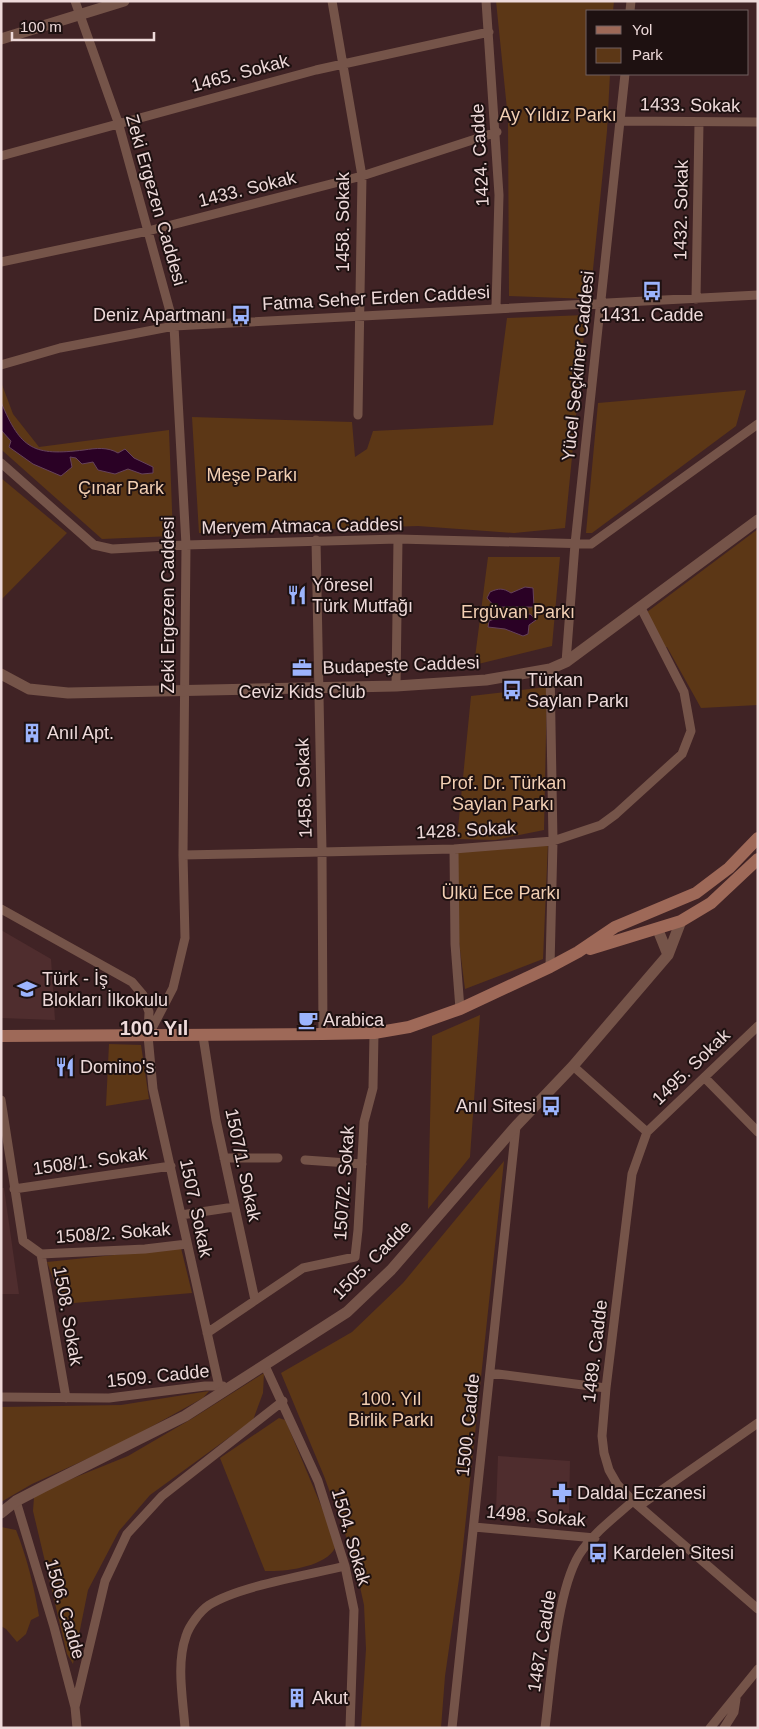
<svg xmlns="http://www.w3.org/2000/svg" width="759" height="1729" font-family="Arial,sans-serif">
  <rect width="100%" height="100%" fill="#402325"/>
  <path fill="#4f2d2e" d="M1 930 51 959 55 1020 1 1018Z
    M1 1188H4L19 1294H1Z
    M498 1456 570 1461 569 1513 496 1510Z"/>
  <path fill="#5c3716" d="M496 1H614L613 11H588V74H610L607 131 590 299 509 296 508 119Z
    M586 315 565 528 514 533 418 526 199 533 192 417 352 422 355 457 367 449 373 431 493 425 507 318Z
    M1 382 13 414 39 447 169 430 173 536 102 539 4 452 1 449Z
    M746 390 736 426 592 533H586L598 403Z
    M1 478 67 533 1 600Z
    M758 529V705L701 708 667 647 662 648 643 615Z
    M488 557H560L552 646 474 665Z
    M547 687 544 830 495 840 457 839 471 696Z
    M548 843 543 959 465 989 457 926 456 852Z
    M480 1015 470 1157 428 1209 432 1036Z
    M109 1044 141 1045 149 1099 106 1106Z
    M504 1161 461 1565 445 1676 441 1728H361L366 1649 364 1605 353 1555 324 1476 281 1373 352 1332 403 1283Z
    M181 1248 192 1293 62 1304 47 1262Z
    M264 1373 263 1393 253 1420 150 1495 119 1531 88 1590 73 1664 67 1654 33 1511 34 1497 39 1492 128 1456 193 1418Z
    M209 1391 203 1398 120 1444 32 1484 1 1502V1407L121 1405Z
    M279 1418 285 1420 287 1424 327 1520 335 1548C325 1567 285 1572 265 1571L220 1458Z
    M1 1527 16 1530C27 1558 34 1586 39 1616L31 1620 26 1634 17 1642 6 1629 1 1626Z"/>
  <path fill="#2a0125" stroke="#65425b" d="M1 402C21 450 34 456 84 450 96 448 108 447 118 453L125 449 134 458 153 467V473L142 474 128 469 115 474 98 470 93 462 82 464 76 458 70 457 72 467 61 476 33 464 9 447 11 441 1 430Z
    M525 587 533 588 534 607H495L487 598 490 592C499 588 503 588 511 593Z
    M530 614 536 620 529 625 528 634 523 636 505 629 488 627 489 621C502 615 515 617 530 614Z"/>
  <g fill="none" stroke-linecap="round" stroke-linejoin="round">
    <path stroke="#755449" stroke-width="9" d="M75 1 118 122 174 326 186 545 183 855 185 938 173 988 148 1036
      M332 1 362 176 358 415
      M486 1 499 195 496 307
      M630 11 631 1
      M622 121 758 122
      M1 156 316 70 489 32
      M1 262 148 231 362 176 497 132
      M696 299 699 123
      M1 365 60 348 174 326 758 295
      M1 463 94 545 112 549 186 545 398 539 591 544 758 424
      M316 540 322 851 323 1034
      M566 662 575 544 625 74
      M396 686 398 539
      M454 849 455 944 460 1009
      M183 855 454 849 553 841 601 825 616 814 682 754 691 731 684 692 641 608
      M1 909 132 982 143 995 149 1012 148 1036 153 1089 219 1386
      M550 967 553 841 550 669
      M203 1036 216 1120 255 1300
      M573 1066 647 1132 632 1174 606 1388 602 1436 604 1453 609 1470 617 1484 633 1501 758 1609
      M705 1078 758 1132
      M1 1100 23 1241 41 1254 66 1398
      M647 1132 758 1026
      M224 1158H278
      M305 1160 362 1164
      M14 1189 171 1166
      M181 1215 234 1207
      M41 1254 145 1249 187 1244
      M207 1333 303 1268 355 1257 358 1230 364 1122 373 1088 374 1033
      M265 1366 318 1481 345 1566 354 1610 350 1728
      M490 1373 606 1388
      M1 1397 109 1398 205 1386H223
      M16 1501 54 1627 75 1707 77 1728
      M639 1506 758 1423
      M474 1527 595 1538
      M75 1707 105 1581 127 1534 162 1496 283 1401
      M185 1728C183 1699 176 1664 186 1636 189 1626 200 1611 209 1605 239 1586 308 1575 345 1566
      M452 1728 516 1126
      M545 1728C551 1682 556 1593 579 1555 592 1534 615 1517 633 1501
      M710 1728 758 1669
      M724 1728 734 1712 736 1699"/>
    <path stroke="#755449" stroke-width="11" d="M1 39 124 1
      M1 674 29 689 68 693 396 686 486 680 550 669 566 662 758 520
      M658 930 668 955
      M1 1513 16 1501 45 1486 185 1416 347 1312 391 1270 516 1126 573 1066 668 955 681 921"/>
    <path stroke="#9e6958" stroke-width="12" d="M590 949 681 921 711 903 758 859
      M1 1036 323 1034 374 1033 409 1027 460 1009 550 967 578 952 615 927 696 893 729 868 758 838"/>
  </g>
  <defs>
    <symbol id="bus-bare" viewBox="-9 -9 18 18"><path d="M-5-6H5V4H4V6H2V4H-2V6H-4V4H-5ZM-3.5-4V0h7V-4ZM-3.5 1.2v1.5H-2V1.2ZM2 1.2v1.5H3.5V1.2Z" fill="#9cb4fd" stroke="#1e1111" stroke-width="2.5" paint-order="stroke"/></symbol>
    <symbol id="restaurant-bare" viewBox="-9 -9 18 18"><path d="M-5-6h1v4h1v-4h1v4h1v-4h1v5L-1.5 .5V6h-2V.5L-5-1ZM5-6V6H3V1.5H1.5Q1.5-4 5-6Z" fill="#9cb4fd" stroke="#1e1111" stroke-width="2.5" paint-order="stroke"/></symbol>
    <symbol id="office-bare" viewBox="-9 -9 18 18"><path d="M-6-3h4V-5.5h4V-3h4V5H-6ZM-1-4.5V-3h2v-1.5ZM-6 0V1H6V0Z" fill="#9cb4fd" stroke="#1e1111" stroke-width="2.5" paint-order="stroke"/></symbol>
    <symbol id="building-bare" viewBox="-9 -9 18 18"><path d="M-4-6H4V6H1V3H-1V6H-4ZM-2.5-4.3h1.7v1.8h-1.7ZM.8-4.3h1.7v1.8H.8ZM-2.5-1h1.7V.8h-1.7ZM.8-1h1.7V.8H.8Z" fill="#9cb4fd" stroke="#1e1111" stroke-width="2.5" paint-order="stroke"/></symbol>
    <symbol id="school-bare" viewBox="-9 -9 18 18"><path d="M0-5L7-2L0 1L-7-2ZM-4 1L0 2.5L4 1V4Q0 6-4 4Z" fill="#9cb4fd" stroke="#1e1111" stroke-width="2.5" paint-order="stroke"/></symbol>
    <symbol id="cafe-bare" viewBox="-9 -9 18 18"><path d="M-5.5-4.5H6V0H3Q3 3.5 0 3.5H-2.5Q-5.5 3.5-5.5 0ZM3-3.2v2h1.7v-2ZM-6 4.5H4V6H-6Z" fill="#9cb4fd" stroke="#1e1111" stroke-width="2.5" paint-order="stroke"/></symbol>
    <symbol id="pharmacy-bare" viewBox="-9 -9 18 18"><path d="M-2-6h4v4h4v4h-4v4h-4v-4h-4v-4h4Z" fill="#9cb4fd" stroke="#1e1111" stroke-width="2.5" paint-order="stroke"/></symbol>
  </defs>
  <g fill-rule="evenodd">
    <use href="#bus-bare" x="638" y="277" width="28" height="28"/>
    <use href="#bus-bare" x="227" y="301" width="28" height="28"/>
    <use href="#restaurant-bare" x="283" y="581" width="28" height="28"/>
    <use href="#office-bare" x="288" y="654" width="28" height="28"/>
    <use href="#bus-bare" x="498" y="676" width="28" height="28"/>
    <use href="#building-bare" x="18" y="719" width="28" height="28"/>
    <use href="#school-bare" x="13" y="975" width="28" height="28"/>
    <use href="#cafe-bare" x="294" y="1006" width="28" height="28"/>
    <use href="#restaurant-bare" x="51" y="1053" width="28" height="28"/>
    <use href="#bus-bare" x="537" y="1092" width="28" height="28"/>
    <use href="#pharmacy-bare" x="548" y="1479" width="28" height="28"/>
    <use href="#bus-bare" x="584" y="1539" width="28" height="28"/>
    <use href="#building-bare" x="283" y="1684" width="28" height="28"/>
  </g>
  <g text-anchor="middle" stroke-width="4" stroke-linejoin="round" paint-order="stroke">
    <g font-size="18" fill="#eedada" stroke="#1e1111">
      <text transform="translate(240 73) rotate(-15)" y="6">1465. Sokak</text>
      <text transform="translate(690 105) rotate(1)" y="6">1433. Sokak</text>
      <text transform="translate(480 155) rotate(-93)" y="6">1424. Cadde</text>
      <text transform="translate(247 189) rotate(-14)" y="6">1433. Sokak</text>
      <text transform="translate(156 200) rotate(74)" y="6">Zeki Ergezen Caddesi</text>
      <text transform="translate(681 210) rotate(-89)" y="6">1432. Sokak</text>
      <text transform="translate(343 222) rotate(-90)" y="6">1458. Sokak</text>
      <text transform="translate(376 298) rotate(-3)" y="6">Fatma Seher Erden Caddesi</text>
      <text transform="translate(578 366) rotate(-84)" y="6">Yücel Seçkiner Caddesi</text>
      <text transform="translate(302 526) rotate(-1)" y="6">Meryem Atmaca Caddesi</text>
      <text transform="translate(168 605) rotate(-90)" y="6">Zeki Ergezen Caddesi</text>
      <text transform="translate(401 665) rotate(-2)" y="6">Budapeşte Caddesi</text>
      <text transform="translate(304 788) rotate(-92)" y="6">1458. Sokak</text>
      <text transform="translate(466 830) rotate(-3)" y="6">1428. Sokak</text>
      <text transform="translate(691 1067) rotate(-44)" y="6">1495. Sokak</text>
      <text transform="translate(90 1161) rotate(-8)" y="6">1508/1. Sokak</text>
      <text transform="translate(243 1165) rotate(78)" y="6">1507/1. Sokak</text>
      <text transform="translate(344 1183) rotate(-86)" y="6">1507/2. Sokak</text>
      <text transform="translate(196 1208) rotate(78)" y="6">1507. Sokak</text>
      <text transform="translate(113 1233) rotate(-4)" y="6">1508/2. Sokak</text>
      <text transform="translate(372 1260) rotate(-45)" y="6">1505. Cadde</text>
      <text transform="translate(68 1316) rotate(80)" y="6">1508. Sokak</text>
      <text transform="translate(595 1351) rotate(-83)" y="6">1489. Cadde</text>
      <text transform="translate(158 1376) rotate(-6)" y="6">1509. Cadde</text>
      <text transform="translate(468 1425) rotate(-84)" y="6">1500. Cadde</text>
      <text transform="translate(536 1516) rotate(5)" y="6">1498. Sokak</text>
      <text transform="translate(351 1537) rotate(74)" y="6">1504. Sokak</text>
      <text transform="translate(65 1609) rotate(74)" y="6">1506. Cadde</text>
      <text transform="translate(542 1641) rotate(-81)" y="6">1487. Cadde</text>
    </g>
    <g font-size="18" fill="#f2cfb3" stroke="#1e1111">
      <text x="558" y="121">Ay Yıldız Parkı</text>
      <text x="252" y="481">Meşe Parkı</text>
      <text x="121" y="494">Çınar Park</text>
      <text x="518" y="618">Ergüvan Parkı</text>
      <text x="503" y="789">Prof. Dr. Türkan<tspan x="503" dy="21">Saylan Parkı</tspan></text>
      <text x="501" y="899">Ülkü Ece Parkı</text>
      <text x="391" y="1405">100. Yıl<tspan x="391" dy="21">Birlik Parkı</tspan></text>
    </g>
    <g font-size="18" fill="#eedada" stroke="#1e1111" text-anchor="start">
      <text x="226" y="321" text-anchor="end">Deniz Apartmanı</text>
      <text x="652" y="321" text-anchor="middle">1431. Cadde</text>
      <text x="312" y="591">Yöresel<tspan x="312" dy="21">Türk Mutfağı</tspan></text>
      <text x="527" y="686">Türkan<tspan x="527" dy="21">Saylan Parkı</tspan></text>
      <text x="302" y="698" text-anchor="middle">Ceviz Kids Club</text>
      <text x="47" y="739">Anıl Apt.</text>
      <text x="42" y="985">Türk - İş<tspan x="42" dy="21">Blokları İlkokulu</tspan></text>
      <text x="323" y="1026">Arabica</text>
      <text x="80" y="1073">Domino's</text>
      <text x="536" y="1112" text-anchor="end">Anıl Sitesi</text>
      <text x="577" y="1499">Daldal Eczanesi</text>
      <text x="613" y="1559">Kardelen Sitesi</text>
      <text x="312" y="1704">Akut</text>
    </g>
    <g font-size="20" font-weight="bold" fill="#eedada" stroke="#1e1111">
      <text x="154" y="1035">100. Yıl</text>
    </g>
  </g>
  <rect width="759" height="1729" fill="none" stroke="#eedada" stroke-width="5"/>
  <rect x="586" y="10" width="162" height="65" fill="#1e1111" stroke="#716161"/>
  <rect x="596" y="26" width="25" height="8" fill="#9e6958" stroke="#716161"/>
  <text x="632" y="35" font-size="15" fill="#eedada">Yol</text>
  <rect x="596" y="48" width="25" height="15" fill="#5c3716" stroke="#716161"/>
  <text x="632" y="60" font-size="15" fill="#eedada">Park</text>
  <path d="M12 32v8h142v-8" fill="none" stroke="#eedada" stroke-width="2.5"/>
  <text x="20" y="32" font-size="15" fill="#eedada" stroke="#1e1111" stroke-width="4" paint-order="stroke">100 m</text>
</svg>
